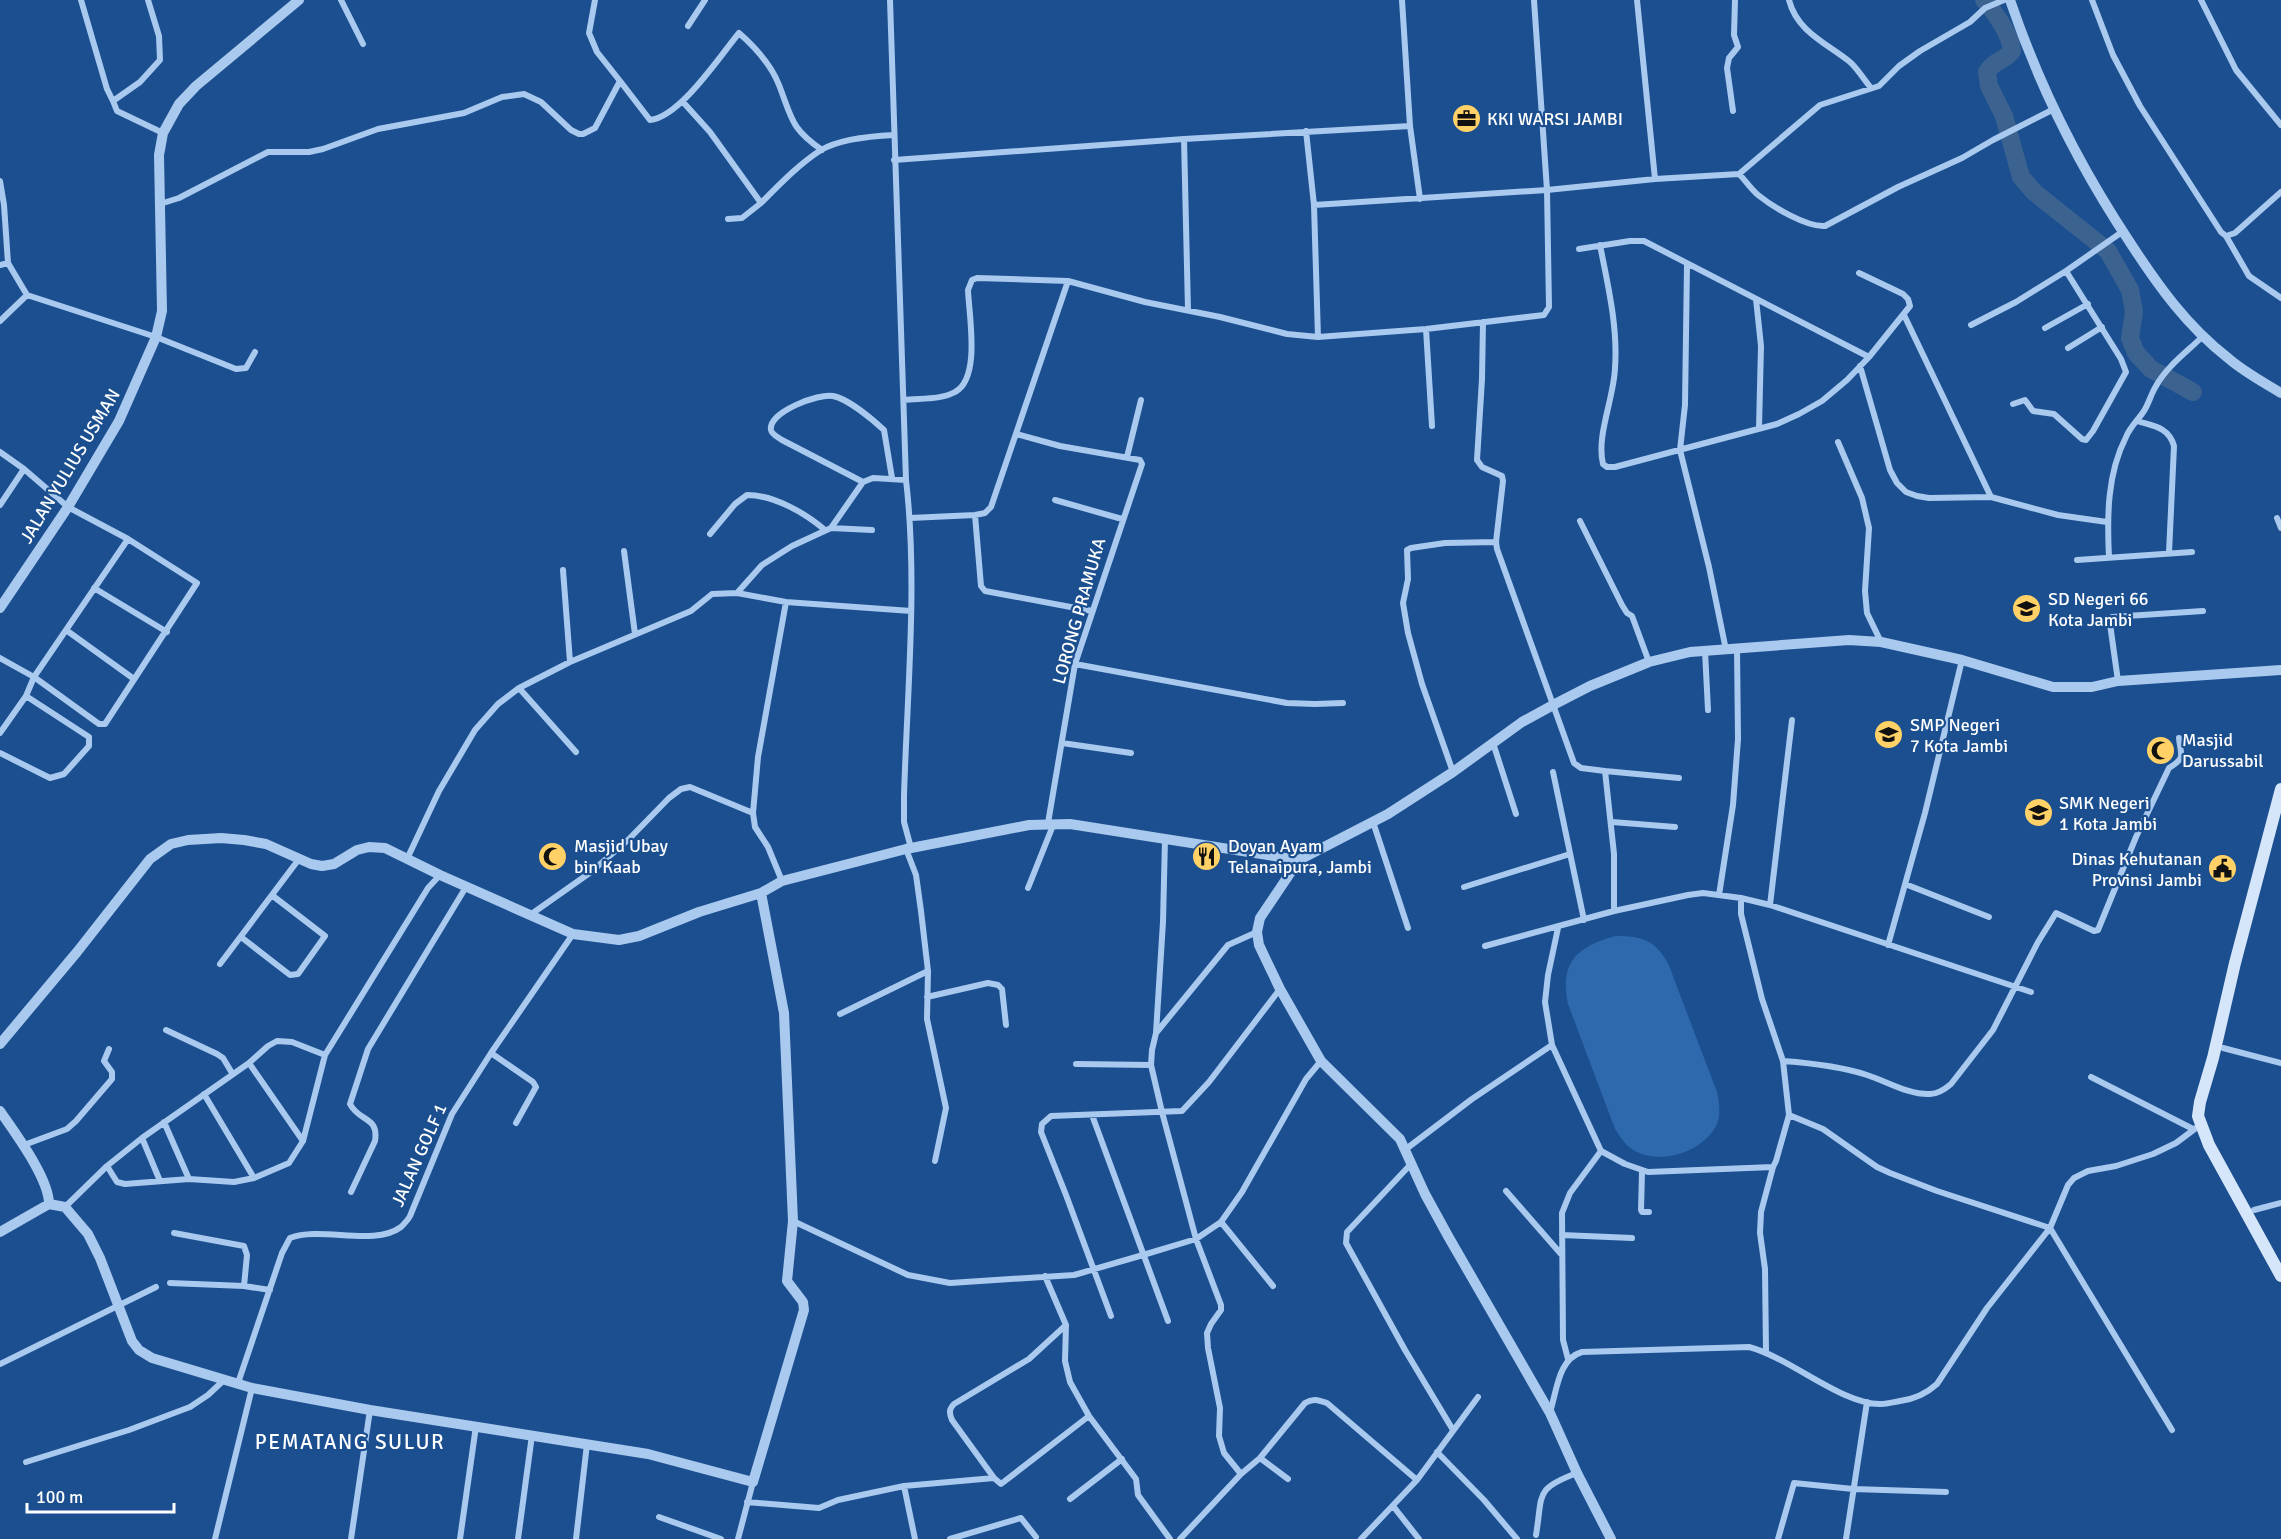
<svg xmlns="http://www.w3.org/2000/svg" width="2281" height="1539" font-family="Signika,sans-serif">
  <rect width="100%" height="100%" fill="#1b4f8f"/>
  <path fill="#2e69ad" d="M1616 936C1643 936 1654 940 1668 963L1717 1092C1719 1103 1721 1113 1717 1124 1704 1151 1664 1165 1637 1152 1626 1147 1621 1138 1615 1129L1568 1004C1559 963 1577 946 1616 936Z"/>
  <g fill="none" stroke-linecap="round" stroke-linejoin="round">
    <path stroke="#3c6290" stroke-width="18" d="M1984 0C1996 14 2010 33 2012 51 2005 61 1994 60 1987 72L1989 86 2004 116 2021 177 2034 192 2108 251 2130 290 2134 312 2130 338 2136 353 2151 369 2193 392"/>
    <path stroke="#a9c9ee" stroke-width="6" d="M81 0 107 89 113 101 140 82 160 60 159 36 148 0
      M341 0 363 44
      M890 0 906 480C918 582 907 693 904 796V822L911 848
      M1637 0 1655 179
      M1789 0C1797 32 1828 44 1850 62 1858 69 1864 80 1871 88
      M2092 0 2113 55 2140 106 2221 232 2226 236 2235 233 2281 192
      M2201 0 2236 70 2281 125
      M688 26 705 0
      M620 81 650 120C680 117 720 56 739 33 756 48 771 64 779 85 792 118 790 128 822 150
      M113 101 117 111 163 133
      M683 102 710 132 761 203C779 185 799 164 821 150 840 139 873 136 894 135
      M1733 111 1727 68 1729 58 1738 47 1734 35 1735 0
      M1410 126 1420 199
      M1306 131 1314 205 1318 337
      M1184 139 1188 310
      M894 160 1184 139 1410 126 1402 0
      M1739 174C1745 180 1751 189 1758 195 1773 207 1806 227 1825 226L1898 187 1962 158 1993 140 2052 110
      M0 181 4 205 8 263
      M160 204 179 198 268 152H309L323 149 378 129 464 113 502 97 524 94 541 102 571 130 579 134H583L595 128 620 81 597 52 589 33 595 0
      M1314 205 1547 190 1655 179 1739 174 1820 105 1879 86 1899 66 1920 51 1970 22 1985 8 2004 0
      M728 219 742 218 761 203
      M2226 236 2249 276 2281 298
      M1600 245C1608 286 1618 327 1615 368 1614 398 1596 436 1603 464L1607 467H1615L1777 424 1799 414 1822 401 1847 380 1869 357 1910 306 1908 299 1903 294 1859 273
      M1579 249 1630 241H1644L1869 357
      M0 265 8 263 27 295 156 337 236 369 246 368 255 352
      M1687 265 1685 405 1680 450 1709 567 1726 650
      M1756 299 1761 346 1759 428
      M1904 315 1991 497
      M0 321 27 295
      M1483 322 1482 379 1477 460 1482 467 1502 476 1503 481 1496 542 1497 549 1574 763 1581 768 1605 771 1614 854V911
      M1971 325 2016 302 2066 271 2122 232
      M2045 328 2088 304
      M1426 329 1432 426
      M2068 348 2102 327
      M1860 366 1890 470 1897 483 1906 492 1917 496 1929 498 1991 497 2058 515 2107 522
      M904 400C919 398 941 400 955 392 981 378 969 316 968 290L972 280 977 278 1068 281 1145 302 1220 317 1287 334 1318 337 1426 329 1544 315 1549 307 1547 190 1534 0
      M2013 404 2025 400 2033 411 2054 414 2082 439 2086 440 2093 431 2126 372 2121 359 2066 271
      M2137 421C2153 426 2169 427 2174 446L2169 553
      M1016 434 1060 446 1140 460 1142 464 1075 664 1048 823
      M1838 442 1862 498 1869 528 1865 591 1867 613 1881 642
      M0 452 24 469 68 507 128 539 197 583 105 724H99L34 677 0 658
      M1127 457 1141 400
      M863 482 782 440C778 437 772 435 771 430 768 412 819 393 833 396 848 399 872 419 884 430L892 478
      M1055 500 1122 519
      M0 505 24 469
      M975 515 981 586 985 591 1092 611
      M910 518 975 515 985 513 991 507 1068 281
      M2277 518 2281 528
      M1580 521 1622 605 1627 613 1632 616 1649 662
      M831 528 872 530
      M710 534 735 504 747 495C774 495 805 513 825 530
      M624 551 635 634
      M2109 558C2107 517 2107 474 2126 437 2130 427 2138 420 2144 411 2149 403 2151 394 2156 386 2167 366 2187 352 2203 336
      M2077 560 2192 552
      M563 570 570 662
      M94 588 167 632
      M737 593 786 602 911 611
      M66 630 134 679
      M1705 651 1708 710
      M1075 664 1287 703 1315 704 1343 703
      M2118 681 2110 624 2112 617 2203 611
      M519 688 576 752
      M0 733 26 696 34 677 128 539
      M1062 743 1131 753
      M1493 743 1516 814
      M0 753 50 778 64 774 89 746V737L26 696
      M1605 771 1679 778
      M1453 772 1422 684 1408 633 1403 603 1408 579 1407 550 1411 548 1445 543 1496 542
      M1553 772 1584 920
      M1373 822 1408 928
      M1612 822 1675 827
      M906 849 916 875 921 911 928 971 927 1019 946 1108 935 1161
      M407 859 439 791 475 730 498 704 519 688 570 662 691 611 712 594 737 593 762 565 792 546 831 528 863 482 873 478 906 480
      M782 881 768 847 755 827 753 813 758 757 786 602
      M1905 884 1989 917
      M1464 887 1570 854
      M1028 888 1054 823
      M1719 895 1733 805 1738 739 1737 648
      M1770 905 1792 720
      M530 915 591 872 628 840 669 798 681 789 690 787 753 813
      M1558 928 1548 975 1545 1002 1552 1045 1601 1151 1625 1164 1648 1172 1773 1167 1776 1161 1789 1115 1783 1061 1762 999 1741 914V898L1770 905 2031 992
      M241 937 290 975 298 974 325 936 273 896
      M1888 945 1925 813 1962 660
      M1485 946 1614 911 1688 895 1703 893 1741 898
      M220 964 299 859
      M927 997 988 983 998 985 1002 989 1006 1025
      M840 1014 928 971
      M166 1030 217 1054 223 1058 232 1073
      M1156 1033 1163 922 1165 839
      M2223 1048 2281 1063
      M491 1053 533 1082 536 1087 516 1123
      M1783 1061C1810 1063 1840 1066 1867 1075 1886 1081 1909 1095 1930 1094 1938 1094 1944 1090 1951 1084L1993 1030 2038 942 2056 913 2094 931 2098 930 2136 837 2169 768C2186 757 2181 757 2179 738
      M249 1063 303 1141
      M1076 1064 1151 1065
      M2091 1077 2193 1129
      M204 1094 254 1178
      M1092 1115 1168 1321
      M1789 1115 1823 1129 1877 1167 1890 1173 1937 1191 2050 1228 2172 1430
      M164 1122 189 1179
      M142 1138 160 1181
      M24 1145 67 1129 76 1121 112 1079V1072L104 1061 109 1049
      M1406 1149 1472 1099 1552 1045
      M1411 1164 1347 1232 1346 1243 1405 1350 1453 1430
      M107 1166 117 1182 125 1184 189 1179 234 1182 254 1178 289 1163 303 1141 325 1055 428 888 440 875
      M1642 1172 1641 1210 1642 1212H1649
      M1506 1191 1561 1254
      M351 1192 375 1141C379 1116 359 1122 350 1104L368 1049 466 887
      M65 1207 107 1166 142 1138 249 1063 268 1046 277 1041 292 1042 325 1055
      M2254 1210 2281 1203
      M793 1221 908 1275 950 1283 1074 1275 1143 1255 1196 1239 1221 1222 1242 1192 1306 1079 1321 1061
      M1221 1222 1273 1286
      M174 1233 244 1246 247 1255 244 1286
      M1562 1235 1632 1238
      M1045 1276 1066 1325 1065 1361 1070 1382 1089 1416 1136 1479 1138 1495 1170 1539
      M170 1283 244 1286 270 1290
      M1111 1316 1066 1195 1041 1132 1042 1124 1051 1116 1182 1111 1209 1082 1280 989
      M1066 1325 1029 1359 954 1404C949 1409 949 1413 952 1420L994 1478 1001 1484 1089 1416
      M1766 1352 1765 1269 1760 1233 1761 1212 1773 1167
      M1568 1359 1563 1340 1562 1213 1570 1193 1601 1151
      M0 1364 156 1287
      M238 1383 282 1253 290 1238C321 1226 374 1247 401 1227 404 1224 408 1220 410 1216L452 1114 491 1053 573 934
      M1550 1412C1557 1391 1558 1359 1582 1352L1749 1347C1791 1358 1842 1405 1881 1404 1887 1404 1894 1402 1900 1401 1915 1399 1926 1394 1937 1384L1987 1308 2050 1228 2068 1185 2074 1178 2088 1171 2116 1166 2153 1154 2176 1143 2200 1125
      M1437 1452 1484 1500 1517 1539
      M1260 1458 1288 1479
      M26 1462 129 1430 190 1407 208 1395 224 1380
      M1241 1474 1224 1453 1219 1436 1220 1408 1208 1348 1207 1333 1211 1324 1221 1310V1305L1196 1239 1162 1112 1151 1065 1152 1050 1156 1033 1228 945 1257 932
      M904 1486 915 1539
      M1070 1499 1122 1459
      M747 1502 819 1508 838 1500 904 1486 994 1478
      M1393 1506 1419 1539
      M659 1517 721 1539
      M1536 1535C1543 1494 1534 1489 1577 1473
      M215 1539 252 1388
      M351 1539 370 1410
      M460 1539 476 1426
      M518 1539 532 1435
      M576 1539 587 1444
      M738 1539 753 1482
      M950 1539 1021 1518 1036 1537
      M1180 1539 1241 1474 1260 1458 1305 1403C1313 1398 1318 1400 1327 1403L1417 1480
      M1361 1539 1417 1480 1478 1397
      M1778 1539 1794 1483 1853 1489 1946 1492
      M1846 1539 1867 1402"/>
    <path stroke="#a9c9ee" stroke-width="10" d="M2010 0C2040 89 2079 166 2131 244 2159 287 2187 326 2228 358 2244 372 2263 382 2281 393
      M0 608 68 507 119 421 156 337 162 311 159 155 163 133 179 104 196 86 299 0
      M1299 860 1260 918 1257 932 1259 945 1280 989 1321 1061 1400 1139 1425 1194 1448 1236 1550 1413 1577 1473 1611 1539
      M0 1044 77 952 150 859 171 844 188 840 221 838 244 840 266 844 311 864 322 866 334 864 357 850 369 847 385 848 440 875 573 934 619 940 639 936 699 912 761 893 782 881 906 849 1029 825 1070 824 1299 860 1388 814 1453 772 1522 722 1555 704 1590 686 1649 662 1690 652 1849 640 1881 642 1962 660 2053 687H2092L2118 681 2281 670
      M0 1111C15 1133 49 1178 49 1204
      M0 1232 49 1204 65 1207 88 1234 100 1258 132 1341 139 1350 152 1358 252 1388 370 1410 648 1454 753 1482 804 1310 803 1302 787 1281 793 1221 784 1013 761 893"/>
    <path stroke="#d6e6fa" stroke-width="12" d="M2281 789 2235 963 2213 1058 2200 1102 2198 1116 2209 1145 2281 1276"/>
  </g>
  <defs>
    <symbol id="office-disc" viewBox="-11 -11 22 22"><circle r="9.5" fill="#ffd166" stroke="#1b4f8f"/><path d="M-6-3h4V-5.5h4V-3h4V5H-6ZM-1-4.5V-3h2v-1.5ZM-6 0V1H6V0Z" fill="#111"/></symbol>
    <symbol id="school-disc" viewBox="-11 -11 22 22"><circle r="9.5" fill="#ffd166" stroke="#1b4f8f"/><path d="M0-5L7-2L0 1L-7-2ZM-4 1L0 2.5L4 1V4Q0 6-4 4Z" fill="#111"/></symbol>
    <symbol id="mosque-disc" viewBox="-11 -11 22 22"><circle r="9.5" fill="#ffd166" stroke="#1b4f8f"/><path d="M3.5-4.9A6 6 0 1 0 3.5 4.9A5 5 0 1 1 3.5-4.9Z" fill="#111"/></symbol>
    <symbol id="restaurant-disc" viewBox="-11 -11 22 22"><circle r="9.5" fill="#ffd166" stroke="#1b4f8f"/><path d="M-5-6h1v4h1v-4h1v4h1v-4h1v5L-1.5 .5V6h-2V.5L-5-1ZM5-6V6H3V1.5H1.5Q1.5-4 5-6Z" fill="#111"/></symbol>
    <symbol id="civic-disc" viewBox="-11 -11 22 22"><circle r="9.5" fill="#ffd166" stroke="#1b4f8f"/><path d="M-.6-6.5H3V-4.5H.6V-3L4-1V1h2V6H-6V1h2V-1L-.6-3ZM-1.2 2.5V6h2.4V2.5Z" fill="#111"/></symbol>
  </defs>
  <g fill-rule="evenodd">
    <use href="#office-disc" x="1450" y="102" width="33" height="33"/>
    <use href="#school-disc" x="2010" y="592" width="33" height="33"/>
    <use href="#school-disc" x="1872" y="718" width="33" height="33"/>
    <use href="#mosque-disc" x="2144" y="734" width="33" height="33"/>
    <use href="#school-disc" x="2022" y="796" width="33" height="33"/>
    <use href="#mosque-disc" x="536" y="840" width="33" height="33"/>
    <use href="#restaurant-disc" x="1190" y="840" width="33" height="33"/>
    <use href="#civic-disc" x="2206" y="852" width="33" height="33"/>
  </g>
  <g text-anchor="middle" stroke-width="4.5" stroke-linejoin="round" paint-order="stroke">
    <g font-size="18" fill="#fff" stroke="#1b4f8f" text-anchor="start">
      <text x="1487" y="125">KKI WARSI JAMBI</text>
      <text x="2048" y="605">SD Negeri 66<tspan x="2048" dy="21">Kota Jambi</tspan></text>
      <text x="1910" y="731">SMP Negeri<tspan x="1910" dy="21">7 Kota Jambi</tspan></text>
      <text x="2182" y="746">Masjid<tspan x="2182" dy="21">Darussabil</tspan></text>
      <text x="2059" y="809">SMK Negeri<tspan x="2059" dy="21">1 Kota Jambi</tspan></text>
      <text x="574" y="852">Masjid Ubay<tspan x="574" dy="21">bin Kaab</tspan></text>
      <text x="1228" y="852">Doyan Ayam<tspan x="1228" dy="21">Telanaipura, Jambi</tspan></text>
      <text x="2202" y="865" text-anchor="end">Dinas Kehutanan<tspan x="2202" dy="21">Provinsi Jambi</tspan></text>
    </g>
    <g font-size="18" fill="#fff" stroke="#1b4f8f">
      <text transform="translate(70 466) rotate(-59)" y="6">JALAN YULIUS USMAN</text>
      <text transform="translate(1079 611) rotate(-74)" y="6">LORONG PRAMUKA</text>
      <text transform="translate(419 1155) rotate(-66)" y="6">JALAN GOLF 1</text>
    </g>
    <g font-size="21" letter-spacing="1.5" fill="#fff" stroke="#1b4f8f">
      <text x="350" y="1449">PEMATANG SULUR</text>
    </g>
  </g>
  <path d="M27 1503v9h147v-9" fill="none" stroke="#ffffff" stroke-width="3"/>
  <text x="36" y="1503" font-size="18" fill="#ffffff" stroke="#1b4f8f" stroke-width="4.5" paint-order="stroke">100 m</text>
</svg>
